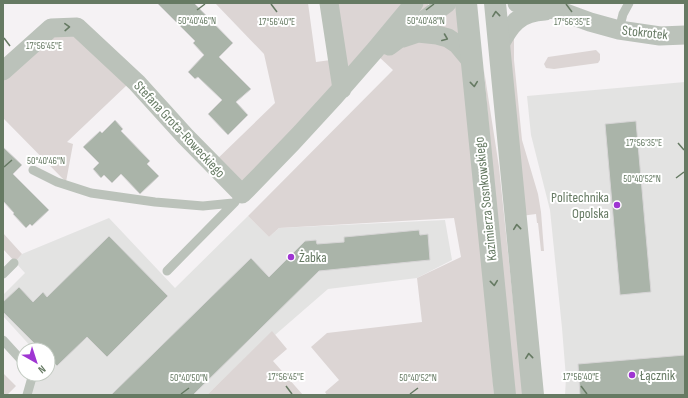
<svg xmlns="http://www.w3.org/2000/svg" width="688" height="398" font-family="'Sofia Sans Condensed',sans-serif">
  <rect width="100%" height="100%" fill="#f5f2f4"/>
  <path fill="#e3e3e2" d="M685 82V395H565L566 378 562 328 550 210 531 135 527 96Z
    M248 216 269 237 279 228 445 220 452 260 417 278 328 289 275 335 272 332 207 395H27L33 374H48V350H34L3 316V295L25 273 15 262 22 254 109 218 175 288Z"/>
  <path fill="#dcd5d4" d="M215 3H308L316 62 338 59 329 3H428L429 9 434 12 466 3 494 395H327L325 392 339 380 311 347 327 333 422 322 417 278 461 257 454 218 279 228 269 237 248 216 393 70 377 55 242 194 212 164 275 103 264 54Z
    M77 27 127 85 67 142 73 144 66 182 3 118V71L51 28Z
    M514 31V60L522 140 538 194 541 212 544 251H541L538 223H537L536 214 521 216 506 53Z
    M596 50 600 54V60L598 63 554 69 546 68 544 64 548 57Z
    M484 70 499 167 523 395H511Z
    M3 233 22 254 15 262 3 249Z
    M272 331 287 349 273 361 303 395H207Z
    M3 373 16 386 7 395H3Z"/>
  <path fill="#aab4a9" stroke="#d7d5d6" d="M157 3H194L233 43 219 57 251 89 236 102 248 115 228 135 208 114 222 100 198 77 195 79 188 72 204 55 193 43 195 41Z
    M115 120 123 129 121 131 150 161 147 164 159 176 140 194 121 174 112 183 104 175 101 178 93 169 99 163 83 147 100 131 102 133Z
    M636 121 651 292 620 295 605 124Z
    M3 147 22 165 13 174 49 210 32 226 30 224 26 228 13 214 14 213 3 201Z
    M419 230 420 235 428 234 430 260 319 271 193 395H111L251 258 269 277 305 241 316 240 317 244 344 242V237Z
    M109 236 168 296 107 357 87 337 57 366 48 357V350H41L3 312V302L19 287 33 302 43 292 47 297Z
    M685 355V395H580L578 364Z"/>
  <g fill="none" stroke-linecap="round" stroke-linejoin="round">
    <path stroke="#bbc2ba" stroke-width="9" d="M619 30 623 14 629 3
      M33 170 57 182 91 193 155 202 203 206 233 203
      M167 271 235 202
      M3 274 14 263
      M3 340 24 363
      M27 395 33 374"/>
    <path stroke="#bbc2ba" stroke-width="19" d="M329 3 342 89
      M517 3 560 11 590 22 619 30 660 36 685 35
      M403 38 418 33 437 35 448 38 457 44 472 62
      M389 46 447 3
      M499 46C510 25 519 12 545 11
      M3 71 51 28 77 27 137 83 185 136 242 194C303 133 360 70 414 3"/>
    <path stroke="#bbc2ba" stroke-width="22" d="M466 3 505 395
      M495 3 533 395"/>
  </g>
  <defs><path id="oneway-chevron" d="M-2-3.5L2.5 0L-2 3.5" fill="none" stroke-width="1.6" stroke-linecap="round" stroke-linejoin="round"/></defs>
  <g stroke="#667a63">
    <use href="#oneway-chevron" transform="translate(496 14) rotate(-96)"/>
    <use href="#oneway-chevron" transform="translate(67 27) rotate(-2)"/>
    <use href="#oneway-chevron" transform="translate(445 38) rotate(22)"/>
    <use href="#oneway-chevron" transform="translate(474 84) rotate(84)"/>
    <use href="#oneway-chevron" transform="translate(517 227) rotate(-96)"/>
    <use href="#oneway-chevron" transform="translate(494 283) rotate(84)"/>
    <use href="#oneway-chevron" transform="translate(529 356) rotate(-96)"/>
  </g>
  <path fill="none" stroke="#667a63" stroke-width="1.5" d="M271 4 277 12M566 4 572 12M197 10 205 4M426 10 434 4M4 38 10 46M678 143 684 150M4 167 12 160M676 178 684 172M286 386 292 394M581 386 587 394M181 394 189 388M410 394 418 388"/>
  <g fill="#9f35d2" stroke="#fff" stroke-width="1.5">
    <circle cx="617" cy="205" r="4"/>
    <circle cx="291" cy="257" r="4"/>
    <circle cx="632" cy="375" r="4"/>
  </g>
  <g text-anchor="middle" stroke-width="4" stroke-linejoin="round" paint-order="stroke">
    <g font-size="14" fill="#667a63" stroke="#fff">
      <text transform="translate(645 32) rotate(6)" y="5">Stokrotek</text>
      <text transform="translate(180 129) rotate(47)" y="5">Stefana Grota-Roweckiego</text>
      <text transform="translate(485 199) rotate(-96)" y="5">Kazimierza Sosnkowskiego</text>
    </g>
    <g font-size="14" fill="#667a63" stroke="#fff" text-anchor="start">
      <text x="609" y="202" text-anchor="end">Politechnika<tspan x="609" dy="16">Opolska</tspan></text>
      <text x="299" y="262">Żabka</text>
      <text x="640" y="380">Łącznik</text>
    </g>
  </g>
  <g font-size="10" text-anchor="middle" fill="#667a63" stroke="#fff" stroke-width="4" stroke-linejoin="round" paint-order="stroke">
    <text x="197" y="24">50°40'46"N</text>
    <text x="426" y="24">50°40'48"N</text>
    <text x="277" y="25">17°56'40"E</text>
    <text x="572" y="25">17°56'35"E</text>
    <text x="44" y="49">17°56'45"E</text>
    <text x="644" y="146">17°56'35"E</text>
    <text x="46" y="164">50°40'46"N</text>
    <text x="642" y="182">50°40'52"N</text>
    <text x="286" y="380">17°56'45"E</text>
    <text x="581" y="380">17°56'40"E</text>
    <text x="189" y="381">50°40'50"N</text>
    <text x="418" y="381">50°40'52"N</text>
  </g>
  <rect width="688" height="398" fill="none" stroke="#667a63" stroke-width="8"/>
  <g transform="translate(36 362) rotate(141)"><circle r="19" fill="#ffffff" stroke="#c2cac1"/>
  <path d="M0-3L7 15L0 10L-7 15Z" fill="#9f35d2"/>
  <text y="-6" font-size="11" font-weight="bold" text-anchor="middle" fill="#667a63">N</text>
  </g>
</svg>
